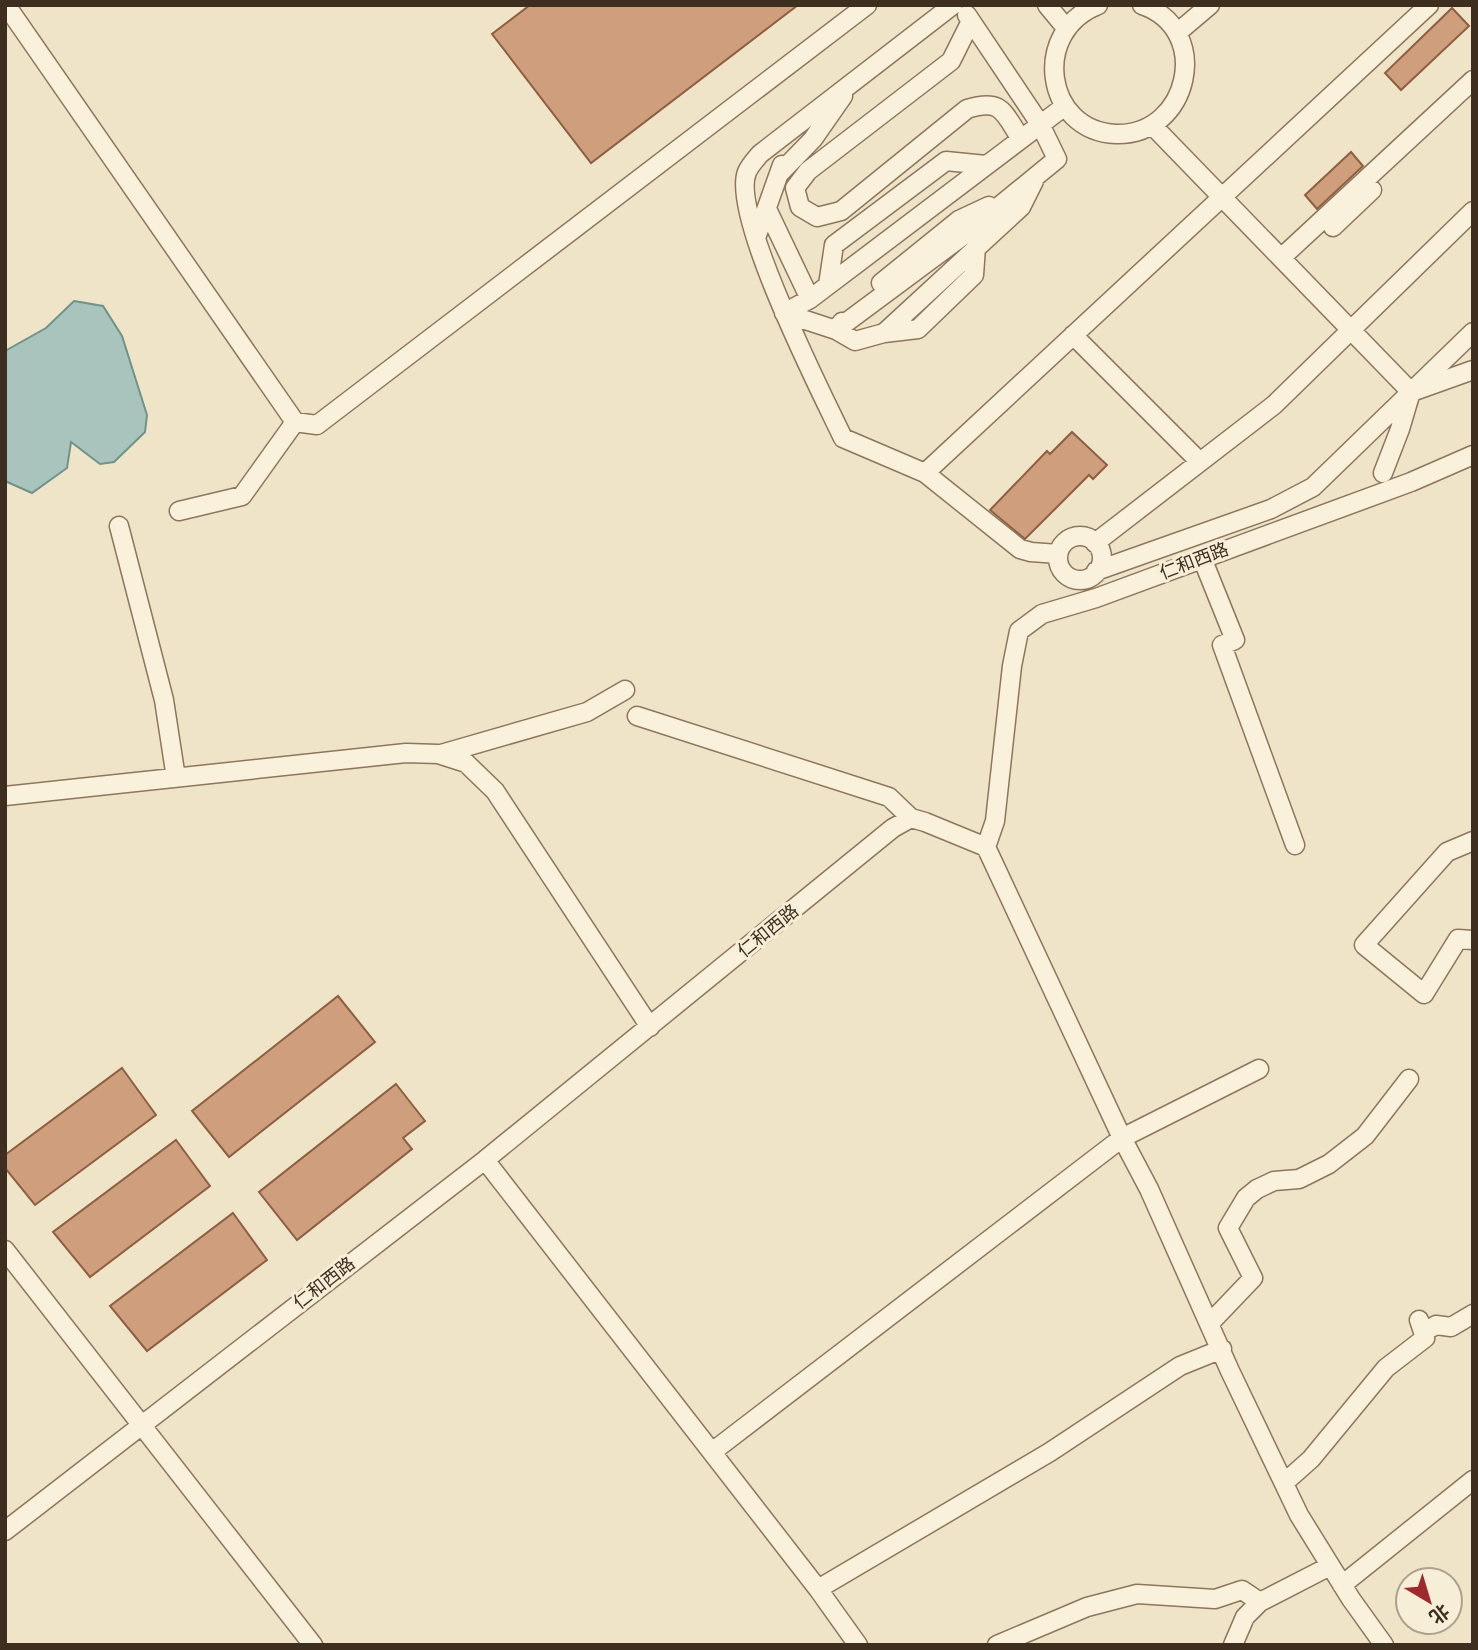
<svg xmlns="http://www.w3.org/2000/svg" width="1478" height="1650" font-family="'Crimson Pro','Noto Sans SC',serif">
  <rect width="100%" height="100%" fill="#f0e4c8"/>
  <path fill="#a9c4bc" stroke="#6f938a" stroke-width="2" d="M74 301 103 306 122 336 147 415 145 432 114 462 100 464 71 442 67 468 32 493 5 481V351L46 328Z"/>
  <path fill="#cf9f7d" stroke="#8d5f41" stroke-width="2" d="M530 5H798L591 163 492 34Z
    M1452 8 1469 26 1401 90 1385 73Z
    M1351 152 1363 166 1317 209 1305 195Z
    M1072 432 1107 465 1093 479 1089 475 1025 539 990 510 1047 451 1050 454Z
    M338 996 375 1042 229 1157 192 1111Z
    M122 1068 156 1115 35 1205 5 1168V1155Z
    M396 1084 425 1121 403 1138 412 1149 297 1240 259 1192Z
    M176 1140 210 1186 90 1277 53 1232Z
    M233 1213 267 1260 147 1351 110 1306Z"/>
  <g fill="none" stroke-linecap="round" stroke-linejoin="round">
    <defs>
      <path id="minor" d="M6 5 295 422 317 425 867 5
        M953 5 760 154C756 159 750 165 747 172 730 213 821 392 843 438L925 473 1020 549 1031 552 1058 554
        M1047 5 1066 28
        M1098 5C1031 31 1044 131 1116 134 1190 136 1213 29 1142 5
        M971 21 951 61 808 171 795 188 800 207 817 217 841 211 967 109C1002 98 1003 112 1021 139
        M1177 33 1210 5
        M1152 125 1411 392
        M779 174 813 139 843 96
        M767 209 810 299
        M1333 227 1372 190
        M756 238 782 165
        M1281 258 1473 80
        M881 283 959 220 989 206
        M828 285 834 245 946 161 986 165
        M784 313 836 330 964 235 1057 159 1040 124 967 15
        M784 313 810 299 1065 106
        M842 322 836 330 855 341 884 333 1021 207 1034 181
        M884 333 918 329 974 275 976 247
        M1073 335 1200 462
        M1417 390 1473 370
        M925 473 1429 5
        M1383 473 1400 429 1411 392
        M179 511 242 496 295 422
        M119 526 164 700 176 778
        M1058 558a22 22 0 1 1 44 0a22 22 0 1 1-44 0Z
        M1095 543 1274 405 1473 211
        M1202 558 1235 640 1222 645 1295 845
        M1096 571 1271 509 1313 487 1473 332
        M637 716 889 797 911 818
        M441 754 587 712 625 690
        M5 796 406 753 438 754 466 763 495 791 650 1027
        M1473 841 1447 852 1364 945 1424 994 1458 939 1473 940
        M986 847 1122 1138 1149 1189 1230 1371 1299 1515 1351 1599 1384 1645
        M485 1160 818 1589 858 1645
        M5 1250 313 1645
        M1210 1323 1253 1278 1228 1228 1246 1198 1257 1189 1274 1181 1299 1179 1329 1164 1365 1136 1409 1079
        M1424 1332 1436 1325 1451 1327 1473 1314
        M712 1452 1122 1138 1259 1069
        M1284 1483 1311 1459 1386 1368 1425 1338 1419 1320
        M5 1531 485 1160 893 828 911 818 925 822 986 847 995 821 1012 666 1019 631 1042 614 1096 598 1411 482 1473 455
        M1342 1585 1473 1480
        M818 1589 1050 1452 1180 1366 1222 1349
        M997 1645 1087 1607 1137 1594 1215 1599 1242 1590 1260 1602
        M1233 1645 1245 1617 1260 1602 1330 1566"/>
    </defs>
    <use href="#minor" stroke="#8d765c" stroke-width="21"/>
    <use href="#minor" stroke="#faf1dc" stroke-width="18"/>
  </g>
  <g text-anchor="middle" stroke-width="6" stroke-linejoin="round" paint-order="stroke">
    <g font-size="18" fill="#3d2e20" stroke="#f7eed8">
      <text transform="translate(1194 561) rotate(-21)" y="6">仁和西路</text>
      <text transform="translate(768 931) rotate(-39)" y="6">仁和西路</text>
      <text transform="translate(324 1283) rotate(-38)" y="6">仁和西路</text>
    </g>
  </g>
  <rect width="1478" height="1650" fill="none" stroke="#3d2e20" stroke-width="14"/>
  <g transform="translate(1429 1601) rotate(142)"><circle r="33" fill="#f7eed8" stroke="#ada18e" stroke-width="2"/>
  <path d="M0-5L12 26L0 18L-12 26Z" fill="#9e2a2b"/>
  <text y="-10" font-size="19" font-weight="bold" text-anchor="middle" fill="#3d2e20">北</text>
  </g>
</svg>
